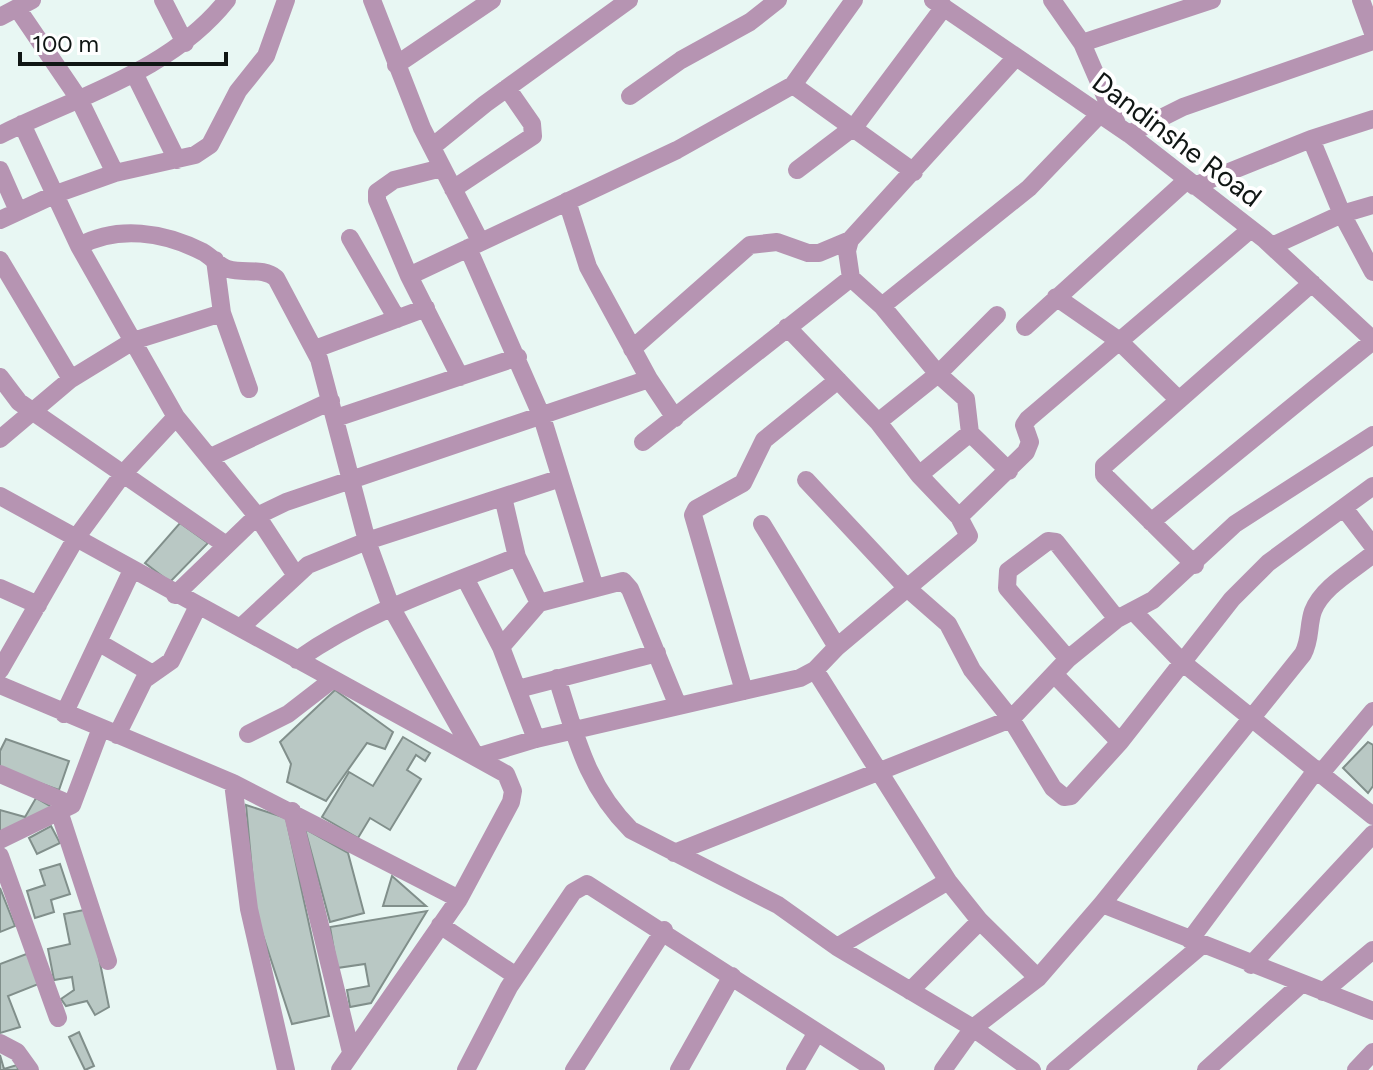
<svg xmlns="http://www.w3.org/2000/svg" width="1373" height="1070" font-family="Figtree,sans-serif">
  <rect width="100%" height="100%" fill="#e8f7f3"/>
  <path fill="#b9c8c4" stroke="#818f8b" stroke-width="2" d="M180 523 208 543 170 582 145 563Z
    M335 690 393 732 385 749 367 743 326 801 287 782 291 764 280 742Z
    M403 737 430 753 425 761 416 755 407 770 421 779 390 830 370 818 358 838 322 817 349 772 373 786Z
    M6 739 69 761 59 790 0 769V751Z
    M1368 742 1373 745V786L1368 793 1343 768Z
    M36 798 55 809 0 832V810L25 817Z
    M246 805 286 818 329 1016 292 1024 256 914Z
    M51 826 60 843 37 854 29 838Z
    M305 829 348 853 364 913 330 922Z
    M60 864 70 894 51 900 54 912 35 918 27 891 45 885 40 870Z
    M392 876 426 906H383Z
    M0 888 15 926 0 932Z
    M89 909 109 1007 95 1015 87 1001 66 1006 61 999 74 990 72 977 54 980 48 949 70 944 64 914Z
    M427 911 371 1003 350 1007 347 990 369 986 365 964 337 968 330 927Z
    M29 953 41 983 8 996 20 1027 0 1033V964Z
    M79 1032 94 1066 85 1070 69 1037Z
    M0 1055 4 1069 17 1065 18 1070H0Z"/>
  <g fill="none" stroke-linecap="round" stroke-linejoin="round">
    <path stroke="#b694b2" stroke-width="18" d="M163 0 185 43
      M372 0 422 128 480 241
      M933 0 1129 134 1264 239 1373 340
      M1052 0 1082 43 1118 126
      M1361 0 1373 33
      M17 8 79 99 115 173
      M0 17 32 0
      M1082 43 1212 0
      M396 65 492 0
      M134 73 177 160
      M793 85 914 172
      M630 96 681 60 750 22 778 0
      M22 124 79 246 176 417 257 516 295 574
      M1129 134 1183 107 1373 41
      M0 135C78 96 171 71 227 0
      M1311 139 1342 214 1373 272
      M432 147 485 104 629 0
      M442 168 394 180 377 192V200L409 276 460 377
      M0 170 18 211
      M797 170 855 126 944 7
      M1194 186 1311 139 1373 119
      M453 189 533 136 532 124 507 88
      M567 201 588 267 649 379
      M0 220 56 194 115 173 195 155 210 145 238 91 266 56 286 0
      M350 238 397 319
      M79 246C118 225 164 232 203 252 212 257 219 267 228 269 244 274 263 267 276 278L319 359 367 541 391 607 476 757 536 739 800 678 815 670 837 647 969 536 959 517 919 475 878 422 787 327
      M1272 246 1342 214 1373 205
      M468 248 542 417 595 588
      M0 260 71 379
      M215 260 222 313 249 389
      M409 276 677 150 793 85 854 0
      M851 278 847 251 850 240 1016 57
      M1056 297 1118 340 1179 400
      M882 306 938 374 966 399 970 433 1009 471
      M1025 327 1187 180
      M315 349 426 308
      M632 349 750 245 777 242 808 253H819L850 240
      M0 377 19 402 226 545
      M336 418 518 357
      M878 422 938 374 997 315
      M0 439 71 379 133 341 222 313
      M643 442 851 278 882 306 1029 188 1100 114
      M211 457 331 401
      M919 475 970 433
      M806 480 907 588 948 624 972 670 1011 719 1053 788 1064 797 1071 796 1120 742 1232 599 1268 563 1373 486
      M0 496 506 774 513 791 511 802 459 899
      M503 497 517 557
      M1344 508 1373 546
      M959 517 1026 452 1030 442 1024 425 1028 419 1251 229
      M1151 522 1373 341
      M762 524 837 647
      M1195 565 1104 475V466L1312 283
      M465 578 501 647 536 739
      M0 588 38 605
      M175 595 257 516 286 502 649 379 675 418
      M1133 611 1182 662 1373 816
      M240 628 308 565 367 541 561 478
      M98 642 151 673
      M501 647 539 603 623 581 630 589 678 706
      M1068 659 1007 588 1008 571 1048 541 1056 542 1117 619
      M297 660C364 613 441 587 517 557L539 603
      M0 670 76 538 123 474 176 417
      M815 670 948 881 980 921 1038 978
      M1054 674 1120 742
      M557 678C576 737 586 785 631 830L778 905 837 947 973 1028 1032 1070
      M0 685 233 783 459 899 340 1070
      M518 689 657 653
      M744 691 693 515 696 509 743 483 764 440 838 380
      M64 714 132 570
      M248 734 288 714 332 680
      M117 735 144 680 171 661 198 606
      M1321 773 1373 711
      M0 774 72 805
      M233 783 249 909 286 1070
      M59 811 108 961
      M292 811 351 1052
      M0 840 72 805 101 728
      M674 853 1011 719 1068 659 1117 619 1153 600 1235 524 1373 435
      M0 856 58 1018
      M1102 904 1373 1011
      M440 925 516 976
      M1190 940 1317 769
      M837 947 948 881
      M1251 965 1373 834
      M910 991 980 921
      M1323 992 1373 950
      M0 1043 17 1052 30 1070
      M466 1070 509 987 573 892 587 884 876 1070
      M574 1070 664 930
      M679 1070 732 976
      M795 1070 817 1032
      M943 1070 973 1028 1038 978 1102 904 1303 654C1311 639 1308 625 1313 611 1322 587 1354 570 1373 554
      M1055 1070 1202 945
      M1206 1070 1301 984
      M1356 1070 1373 1052"/>
  </g>
  <g text-anchor="middle" stroke-width="8" stroke-linejoin="round" paint-order="stroke">
    <g font-size="28" fill="#101614" stroke="#fff">
      <text transform="translate(1177 139) rotate(37)" y="10">Dandinshe Road</text>
    </g>
  </g>
  <path d="M20 52v12h206v-12" fill="none" stroke="#101614" stroke-width="4"/>
  <text x="32" y="52" font-size="24" fill="#101614" stroke="#ffffff" stroke-width="6" paint-order="stroke">100 m</text>
</svg>
